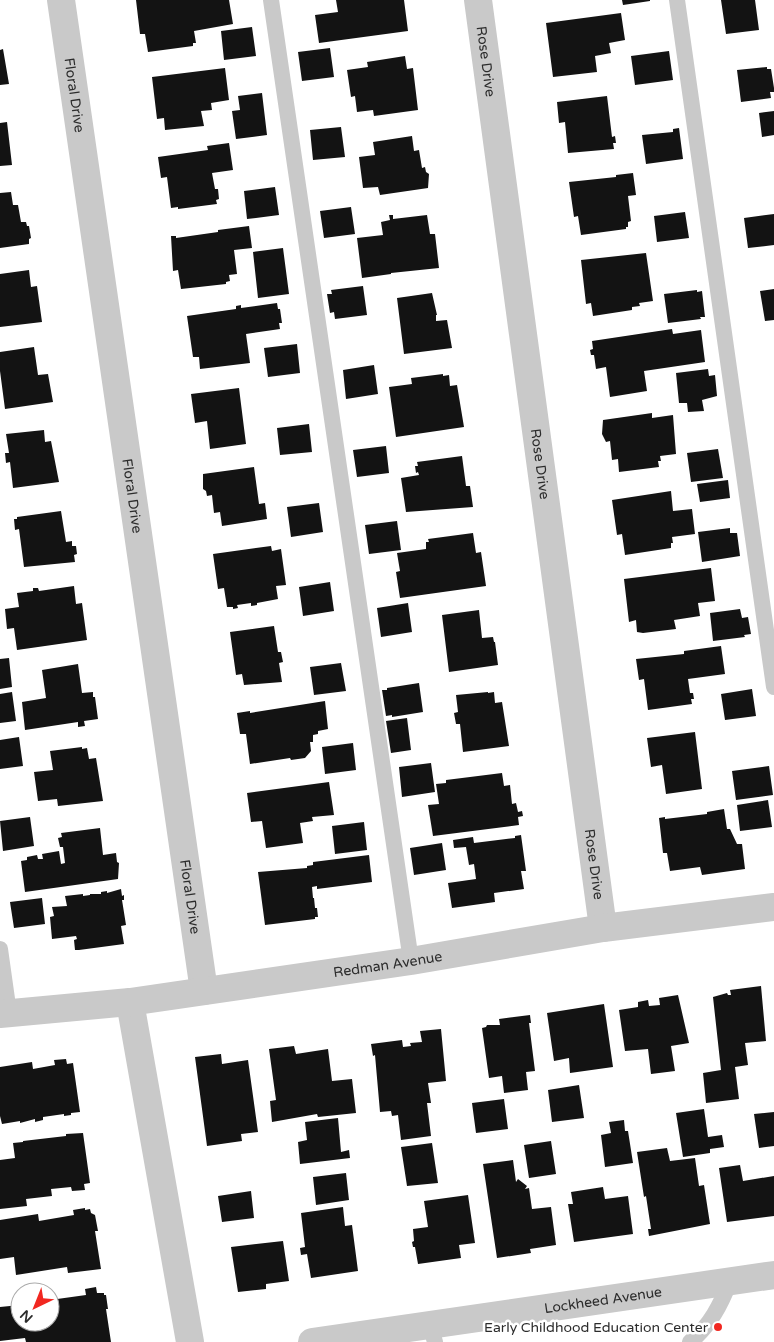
<svg xmlns="http://www.w3.org/2000/svg" width="774" height="1342" font-family="'Varela Round',sans-serif">
  <rect width="100%" height="100%" fill="#fff"/>
  <path fill="#131313" d="M136 0H229L233 24 194 31 196 43H193V46L148 52 145 34H140Z
    M336 0H404L408 31 319 43 315 15 338 12Z
    M622 0H650V1L623 5Z
    M721 0H755L759 30 726 34Z
    M621 13 625 40 609 43 611 53 595 56 597 72 553 77 546 23Z
    M252 27 256 56 224 60 221 31Z
    M330 48 334 77 302 81 298 52Z
    M3 49 9 84 0 85V50Z
    M669 51 673 80 635 85 631 56Z
    M405 56 407 69 413 68 418 110 374 116 373 110 357 112 355 96 351 97 347 70 368 67 367 62Z
    M767 67V69H771L774 88V92H770L771 98 741 102 737 70Z
    M225 68 229 100 211 103 212 110 201 111 204 126 165 130 164 118 157 119 152 77Z
    M262 93 267 135 236 139 232 111 240 110 238 96Z
    M607 96 612 137 615 136 616 143H613L614 149 568 153 565 122 559 123 557 102Z
    M774 111V135L762 137 759 113Z
    M7 122 12 165 0 166V123Z
    M341 127 345 157 313 160 310 130Z
    M679 128 683 159 646 164 642 135 673 132V129Z
    M412 136 414 151 419 150 422 168 425 167 426 172 429 174 428 188 380 195 378 187 363 188 359 157 375 155 373 142Z
    M229 143 233 170 212 173 215 189H218L219 199 216 200 217 204 178 209V207L171 208 167 177 161 178 158 157 208 150 207 146Z
    M633 173 636 195 628 196 631 221 628 222V227H626V229L581 235 578 216 574 217 569 182 616 177V175Z
    M275 187 279 215 247 219 244 191Z
    M11 192 13 205H18L21 222H26L27 226H29L31 238 29 239V244L0 248V193Z
    M351 207 355 234 324 238 320 211Z
    M685 212 689 238 657 242 654 216Z
    M774 214V245L748 248 744 218Z
    M389 215H393V219L427 215 430 234H435L439 268 391 273V274L362 278 357 238 383 235 381 222 390 220Z
    M249 226 252 248 234 250 237 274 229 275 230 281 226 282V284L181 289 178 270 173 271 171 236H176V238L218 232V230Z
    M283 248 289 294 258 298 253 252Z
    M646 253 653 301 639 303 640 306 632 307V310L593 316 591 303 586 304 581 260Z
    M29 270 31 287 37 286 42 322 0 327V274Z
    M363 286 367 315 335 319 334 312 330 313 327 294H332L331 290Z
    M774 289V320L765 321 760 291Z
    M697 290V292L702 291 705 317H700L701 319 668 323 664 294Z
    M432 293 437 315H436V321L447 320 452 348 404 354 397 298Z
    M277 303 278 309H280L282 323H279L280 329 246 334 250 363 200 369 199 357H193L187 316 236 309V306L241 305V308Z
    M672 329 673 334 701 330 705 362 644 371 647 391 610 397 606 367 596 369 594 355H591L590 350 593 349 592 341Z
    M297 344 300 373 268 377 264 348Z
    M34 347 38 375 48 374 53 402 5 409 0 371V352Z
    M374 365 378 394 346 399 343 370Z
    M708 369 709 376 715 375 717 396 702 400 704 411 688 412 687 403H679L676 373Z
    M443 374V376L449 375 450 386 457 385 464 427 396 437 389 387 412 384 411 378Z
    M239 388 246 444 210 449 207 421 195 423 191 394Z
    M652 413V418L673 415 676 454 660 456 661 461H658L659 467 619 472 618 459 612 460 610 441 606 442 602 434 603 420Z
    M309 424 312 452 280 455 277 428Z
    M44 430 45 442 51 441 59 482 13 488 10 462 6 463 5 453H9L6 434Z
    M386 446 389 473 357 477 353 450Z
    M718 449 723 478 691 482 687 453Z
    M462 456 466 486H470L473 507 406 512 401 478 419 475 418 472 416 473 415 466H418L417 462Z
    M254 467 259 504 265 503 267 519 222 526 220 512 214 513 212 495 207 496 206 491 203 489V474Z
    M728 480 730 498 700 502 697 484Z
    M671 491 673 511 692 509 695 534 672 537 673 543H671V548L625 555 622 534 617 535 612 500Z
    M319 503 323 532 291 537 287 507Z
    M61 511 66 542 72 541V546H76L77 554 74 555 75 562 24 567 19 529 15 530 14 519H17V517Z
    M397 521 401 550 369 554 365 525Z
    M730 528V533H737L740 556 702 562 698 532Z
    M473 533 476 553 481 552 486 586 400 598 396 572 400 571 397 553 426 549V542H429L428 539Z
    M271 546 272 551 281 549 286 585 276 586 278 599 257 603V605L251 606V603L237 605 238 608 233 609V607H227L224 588 218 589 213 554Z
    M711 568 715 601 698 603 700 616 674 620 676 629 643 633 637 632 636 620 629 622 624 579Z
    M330 582 334 611 303 616 299 587Z
    M74 586 76 604 82 603 87 640 17 650 14 628 7 629 5 609 19 607 17 593 33 591V588H38L39 591Z
    M408 603 412 632 381 637 377 608Z
    M740 609 742 618 748 617 751 634 744 635 745 637 713 641 710 613Z
    M479 610 482 638 493 637 494 642H495L498 665 449 672 442 615Z
    M274 626 278 652H281L283 662 279 663 282 682 244 685 242 674 236 675 230 632Z
    M721 646 725 674 688 679 690 693H693L694 699H691L692 704 648 710 644 679 639 680 636 659 684 654V651Z
    M9 658 12 687 0 689V659Z
    M341 663 346 691 314 695 310 667Z
    M78 664 82 693 93 692V697H95L98 719 84 721 85 726 78 727V722L25 730 22 702 46 698 42 670Z
    M419 683 423 712 392 717V715L386 716 382 690H387V688Z
    M752 689 756 716 725 720 721 694Z
    M12 692 16 721 0 723V694Z
    M488 692V693L494 692 495 703 502 702 509 746 463 752 460 724H456L454 713 458 712 456 695Z
    M325 701 328 729 318 731V734L313 735V742H310L311 751 305 758 291 760 290 758 250 764 246 734H240L237 713 250 711V713Z
    M407 718 411 750 391 753 386 721Z
    M695 732 702 789 666 794 662 765 651 767 647 738Z
    M19 737 23 766 0 769V740Z
    M353 743 356 770 325 774 322 747Z
    M82 747V749L87 748 89 759 96 758 103 801 58 806 57 799 38 801 34 772 53 770 50 751Z
    M431 763 435 792 402 797 399 767Z
    M769 766 773 795 736 800 732 771Z
    M502 773 504 786 510 785 512 804 516 803 518 812 522 811 523 816 518 817 519 825 433 836 428 805 439 804 436 784 446 783V780Z
    M329 782 334 815 312 817 313 821 300 823 303 843 266 848 262 821 251 822 247 793Z
    M768 800 772 827 740 831 737 805Z
    M724 809 727 829H730L737 844H742L745 869 702 875 700 867 670 871 667 853H663L659 818 665 817V819L707 814V812Z
    M30 817 34 846 3 851 0 821Z
    M364 822 367 850 335 854 332 826Z
    M100 828 103 855 116 853 117 862 119 863 118 879 25 892 21 861 27 860V857L37 855 38 859H43L42 854 59 851 61 864 65 863 63 847H60L58 838 62 837 61 833Z
    M521 835 526 871H521L524 889 494 893 495 902 452 908 448 883 476 879 474 864 469 865 466 847 454 848 453 840 473 837 474 843 515 838V836Z
    M442 843 446 870 414 875 410 848Z
    M369 855 372 882 317 889V886L312 887 313 898H314L315 908H317L318 917H315V919L265 925 258 872 307 868V866L313 865V862Z
    M121 889 122 896 124 895V900H122L126 925 121 926 124 944 79 950H75L74 940 77 939 76 936 52 939 50 917 54 916 52 907 67 906 65 896 83 894V896L90 895V894H101V892L107 891V893Z
    M42 898 45 924 14 928 10 902Z
    M761 986 766 1041 745 1043 748 1065 735 1067 739 1099 706 1103 703 1073 721 1070 713 997 727 993 728 995H731L730 990Z
    M678 995 689 1043 671 1046 675 1071 651 1074 648 1049 625 1051 619 1010 638 1007V1002L648 1000 649 1006 660 1005 659 998Z
    M604 1004 613 1067 570 1073 569 1058 554 1061 547 1013Z
    M530 1015 531 1023H529L535 1071 526 1072 528 1090 504 1093 502 1076 489 1078 482 1028 486 1027 487 1025H500L499 1019Z
    M441 1029 446 1081 428 1083 431 1103H427L431 1136 401 1140 398 1115 392 1116 391 1111 380 1112 375 1055 373 1056 371 1044 402 1040 403 1047 411 1046 410 1043 422 1042 420 1031Z
    M294 1046 296 1054 328 1049 332 1081 352 1079 356 1113 318 1117 317 1114 272 1122 270 1101 276 1100 269 1049Z
    M221 1054 222 1064 248 1060 258 1132 241 1134 242 1141 207 1146 195 1057Z
    M66 1059 67 1064 73 1063 80 1112 71 1113V1115L64 1116V1114L43 1117V1120L35 1122V1119L20 1123V1121L2 1124 0 1116V1067L32 1062 33 1069 55 1065 54 1060Z
    M579 1085 584 1118 552 1122 548 1090Z
    M504 1099 508 1129 476 1133 472 1103Z
    M704 1109 708 1137 722 1135 724 1147 710 1149V1153L683 1157 676 1113Z
    M774 1112V1146L759 1148 754 1114Z
    M338 1118 341 1152 349 1150 350 1158 300 1164 298 1142 307 1140 305 1122Z
    M624 1120 625 1131H628L633 1163 605 1167 601 1135 611 1133 609 1122Z
    M83 1133 90 1183 84 1184 85 1190 72 1191 71 1187 51 1189 52 1196 26 1199 27 1206 0 1209V1160L15 1158 13 1143 23 1142V1141L66 1136V1134Z
    M551 1141 556 1174 529 1178 524 1145Z
    M432 1143 438 1183 407 1186 401 1147Z
    M667 1148 670 1161 695 1158 699 1186 704 1185 710 1224 649 1236 648 1229H651L646 1196 644 1197 637 1152Z
    M513 1160 516 1182 518 1179 527 1186 525 1189 529 1188 532 1209 551 1207 556 1245 530 1249 531 1253 497 1258 483 1164Z
    M740 1165 743 1181 774 1176V1216L727 1222 719 1168Z
    M346 1173 349 1200 316 1205 313 1177Z
    M603 1187 605 1199 628 1196 633 1234 574 1242 568 1204H573L571 1192Z
    M251 1191 254 1218 222 1222 218 1196Z
    M468 1195 475 1243 459 1245 461 1258 418 1264 415 1247H413L412 1242 414 1241 413 1229 428 1227 424 1201Z
    M343 1207 345 1226 352 1225 358 1271 311 1278 307 1254 301 1255 300 1248 305 1247 301 1213Z
    M85 1208V1210L90 1209 91 1213 95 1215 98 1231H95L101 1269 68 1273 67 1267 16 1275 14 1257 0 1259V1220L38 1214 39 1221 74 1215 73 1210Z
    M283 1241 289 1281 266 1284V1289L238 1292 231 1247Z
    M96 1287 97 1293H104V1295H106L108 1309H106L111 1342H26L25 1338 0 1341V1307L20 1305V1322H50V1300L86 1295 85 1289Z"/>
  <g fill="none" stroke-linecap="round" stroke-linejoin="round">
    <path stroke="#c9c9c9" stroke-width="16" d="M271 0 411 961
      M677 0 774 687
      M0 949 9 1013
      M430 1325 435 1342
      M690 1342C710 1326 721 1304 730 1281"/>
    <g stroke="#c9c9c9" stroke-width="28">
      <path id="s1" d="M61 0 204 991"/>
      <path id="s2" d="M478 0 603 928"/>
      <path d="M130 1002 190 1342"/>
      <path id="s3" d="M0 1014 130 1002 411 961 603 928 774 907"/>
      <path id="s4" d="M312 1342 774 1275"/>
    </g>
  </g>
  <circle fill="#f12720" stroke="#fff" stroke-width="2" cx="718" cy="1327" r="5"/>
  <g text-anchor="middle" stroke-width="5" stroke-linejoin="round" paint-order="stroke">
    <g font-size="14" fill="#2c2c2c" stroke="#fff">
      <text dy="5" stroke="none"><textPath href="#s2" startOffset="62">Rose Drive</textPath></text>
      <text dy="5" stroke="none"><textPath href="#s1" startOffset="96">Floral Drive</textPath></text>
      <text dy="5" stroke="none"><textPath href="#s2" startOffset="468">Rose Drive</textPath></text>
      <text dy="5" stroke="none"><textPath href="#s1" startOffset="501">Floral Drive</textPath></text>
      <text dy="5" stroke="none"><textPath href="#s2" startOffset="872">Rose Drive</textPath></text>
      <text dy="5" stroke="none"><textPath href="#s1" startOffset="906">Floral Drive</textPath></text>
      <text dy="5" stroke="none"><textPath href="#s3" startOffset="391">Redman Avenue</textPath></text>
      <text dy="5" stroke="none"><textPath href="#s4" startOffset="294">Lockheed Avenue</textPath></text>
    </g>
    <g font-size="14" fill="#2c2c2c" stroke="#fff" text-anchor="end">
      <text x="708" y="1332">Early Childhood Education Center</text>
    </g>
  </g>
  <g transform="translate(35 1307) rotate(223)"><circle r="24" fill="#ffffff" stroke="#ababab"/>
  <path d="M0-4L9 19L0 12L-9 19Z" fill="#f12720"/>
  <text y="-8" font-size="14" font-weight="bold" text-anchor="middle" fill="#2c2c2c">N</text>
  </g>
</svg>
